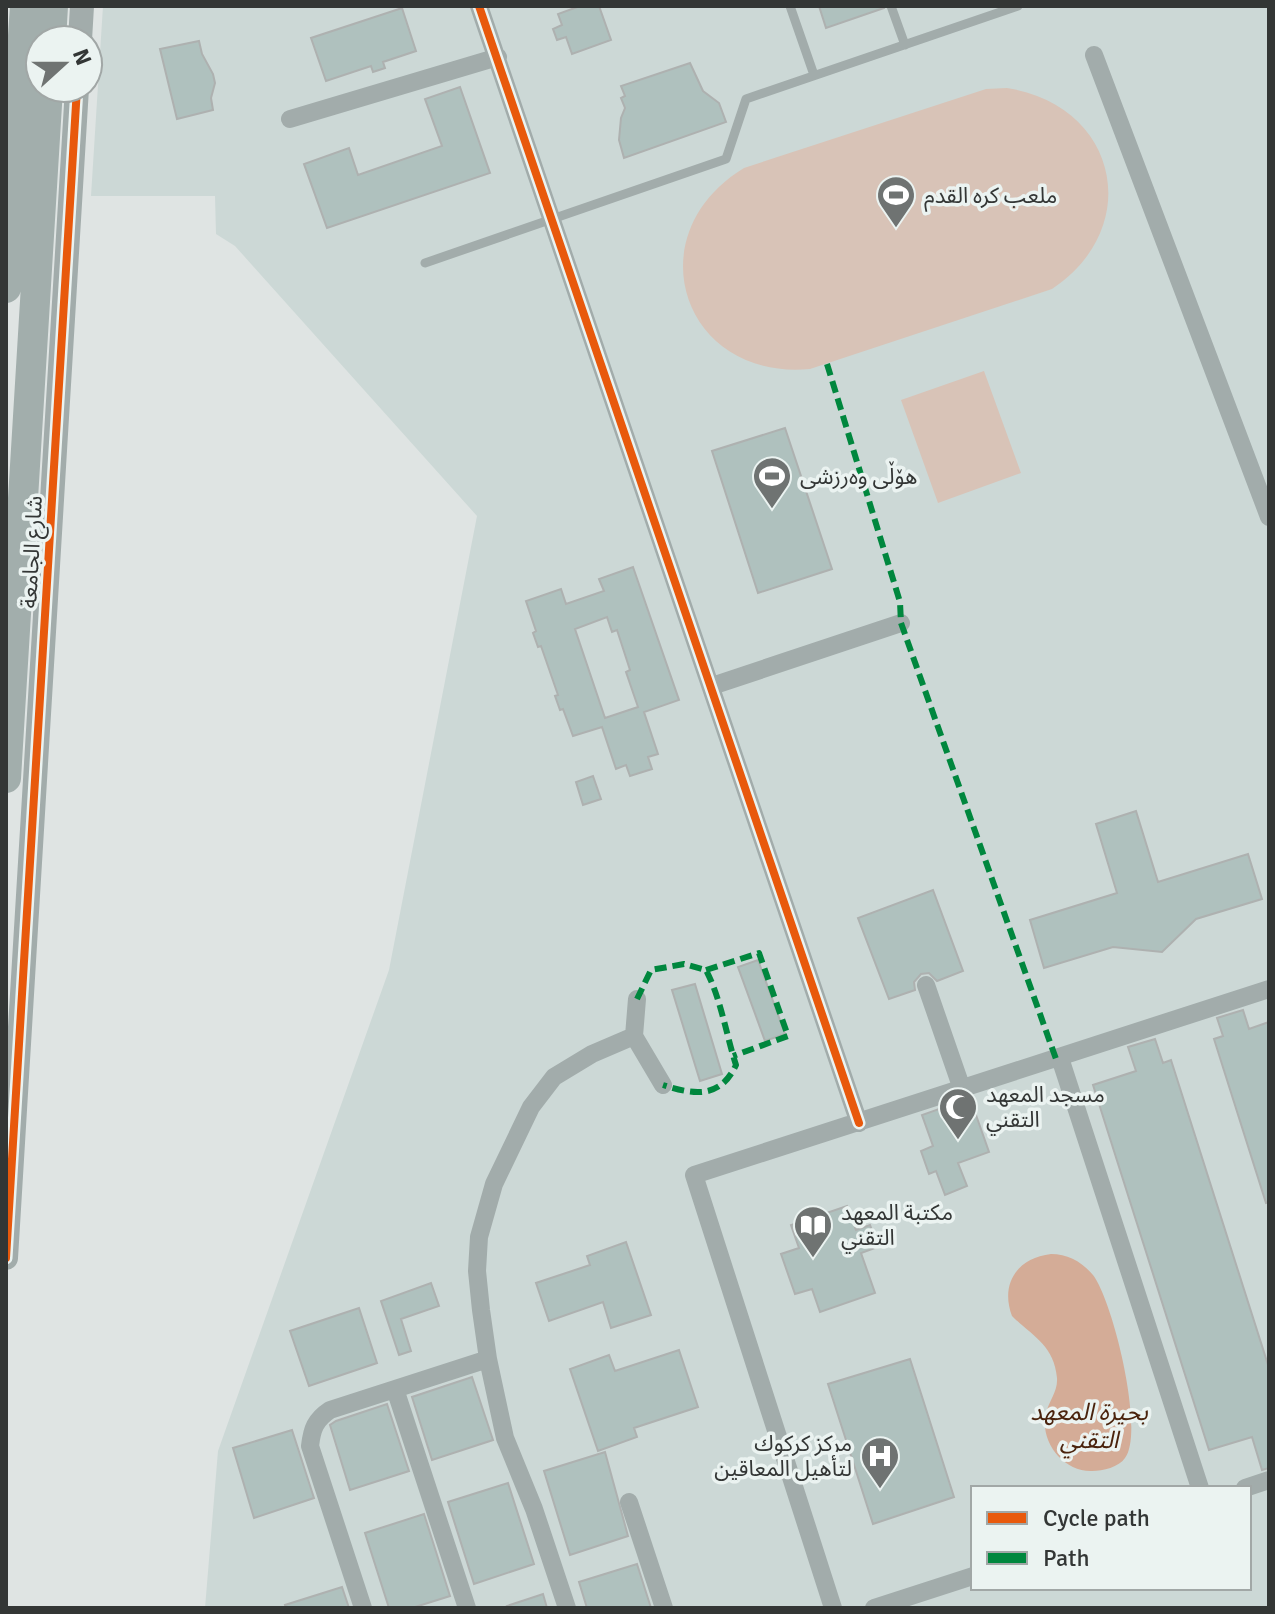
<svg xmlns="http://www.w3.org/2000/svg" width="1275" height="1614" font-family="Signika,'Noto Sans Arabic',sans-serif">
  <rect width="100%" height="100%" fill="#dfe4e3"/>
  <path fill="#ccd8d6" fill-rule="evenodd" d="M103 6H1269V1608H205L218 1451 389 970 477 516 235 246 216 234 215 196H91ZM973 1488H1249V1588H973Z"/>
  <path fill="#d8c3b7" d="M1007 88C1118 105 1145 227 1052 289L810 369C683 381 634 235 744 168L986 89Z
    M984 371 1021 473 938 503 901 400Z"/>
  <path fill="#d4ac97" d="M1051 1254C1068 1254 1082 1262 1093 1275 1113 1301 1145 1431 1125 1458 1119 1467 1103 1471 1092 1471 1063 1472 1039 1441 1046 1413 1049 1401 1058 1391 1057 1378 1054 1345 1032 1336 1012 1316 1000 1284 1017 1258 1051 1254Z"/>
  <path fill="#afc1be" stroke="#aeb1b0" stroke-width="2" fill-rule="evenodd" d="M580 6H599L611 40 572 54 566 37 557 40 553 29 562 25 558 14Z
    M819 6H884V8L826 28Z
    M402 8 416 51 383 62 385 68 373 72 371 66 326 81 311 38Z
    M199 41 202 54 213 74 215 83 211 98 213 110 177 119 160 49Z
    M690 63 703 91 719 103 726 122 624 158 619 140 621 118 625 108 621 98 625 96 621 86Z
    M460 87 490 173 327 228 304 164 349 148 358 175 442 146 425 99Z
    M785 428 832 569 758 593 712 451Z
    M633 567 679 700 644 712 658 754 648 757 652 769 630 776 626 765 616 769 602 727 573 736 563 709 560 710 555 696 558 695 541 646 538 647 533 633 536 631 526 601 561 589 566 604 604 591 599 579ZM607 617 612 632 617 630 630 670 626 672 638 707 605 718 575 629Z
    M593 776 601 799 583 805 576 782Z
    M1136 811 1158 882 1248 854 1262 899 1196 919 1162 952 1113 947 1044 968 1030 920 1117 893 1096 824Z
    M933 890 963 971 937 981 929 973 921 974 914 982 915 990 889 999 858 918Z
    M758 960 785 1034 765 1041 738 967Z
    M695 984 722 1074 700 1081 672 990Z
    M1243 1010 1249 1029 1269 1022V1202L1266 1203 1214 1039 1223 1036 1217 1018Z
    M1155 1039 1163 1063 1171 1060 1269 1368V1468L1262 1470 1252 1437 1209 1450 1093 1085 1136 1071 1128 1047Z
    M970 1098 989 1152 958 1163 967 1186 945 1195 936 1171 929 1174 921 1151 933 1146 922 1115Z
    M847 1206 856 1230 870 1225 878 1247 861 1253 875 1293 820 1312 812 1289 795 1294 781 1254 799 1248 791 1225Z
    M626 1242 651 1315 611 1328 603 1302 549 1321 536 1283 590 1265 587 1256Z
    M431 1283 439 1306 401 1319 411 1351 399 1355 381 1301Z
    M359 1308 377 1363 309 1386 290 1331Z
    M679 1350 698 1407 634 1428 637 1437 598 1451 570 1369 609 1355 615 1371Z
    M910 1359 954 1497 873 1524 828 1384Z
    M472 1377 493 1440 432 1460 412 1397Z
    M387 1404 409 1471 350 1490 330 1425 336 1421Z
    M292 1430 314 1498 254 1518 233 1448Z
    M605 1452 628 1536 570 1555 544 1471Z
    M508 1483 534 1564 474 1584 448 1502Z
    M424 1514 450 1596 412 1608H389L365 1533Z
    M637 1564 651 1608H587L579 1582Z
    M342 1587 349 1608H286L285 1605Z
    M543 1594 547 1608H508L507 1606Z"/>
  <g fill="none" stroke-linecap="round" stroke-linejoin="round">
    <path stroke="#a2acab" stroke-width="9" d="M790 6 814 75
      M891 6 905 45
      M425 263 726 159 746 99 1018 6"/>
    <path stroke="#a2acab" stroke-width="18" d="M479 6 859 1123
      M1094 55 1269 517
      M290 119 498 57
      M712 686 901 623
      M926 985 962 1089
      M637 999 634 1036 663 1085
      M1060 1058 1200 1488
      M395 1389 467 1608
      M1245 1488 1269 1480
      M629 1502 664 1608
      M363 1608 310 1446C312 1429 315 1420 330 1410L488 1359
      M567 1608 534 1509 505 1438 488 1359 481 1310 477 1271 479 1237 494 1184 531 1107 554 1077 592 1054 634 1036
      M833 1608 694 1175 1269 989
      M874 1608 973 1576"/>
    <path stroke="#a2acab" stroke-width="24" d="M80 40 82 6
      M6 1258 77 88"/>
    <path stroke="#a2aeac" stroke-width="30" d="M51 40 53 6
      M6 288 25 6
      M6 778 48 88"/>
    <path stroke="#00873e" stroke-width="6" stroke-dasharray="12 6" stroke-linecap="butt" d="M827 364 900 602 901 623 1056 1059
      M706 970 759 953 788 1036 733 1056
      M637 999 651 970 684 964 706 970C721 999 726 1034 736 1065 720 1099 694 1095 663 1085"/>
    <defs>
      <path id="cycleway" d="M479 6 859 1123
        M6 1258 77 88"/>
    </defs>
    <use href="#cycleway" stroke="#ebf3f1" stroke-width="13"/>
    <use href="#cycleway" stroke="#e8590c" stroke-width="8"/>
  </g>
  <defs>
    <symbol id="stadium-pin" viewBox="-11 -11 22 30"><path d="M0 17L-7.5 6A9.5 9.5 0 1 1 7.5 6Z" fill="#6f7372" stroke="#ebf3f1"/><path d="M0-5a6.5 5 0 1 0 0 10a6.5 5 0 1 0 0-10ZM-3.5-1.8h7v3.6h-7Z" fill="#fff"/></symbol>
    <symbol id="mosque-pin" viewBox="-11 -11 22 30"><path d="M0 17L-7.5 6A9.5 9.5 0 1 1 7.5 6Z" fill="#6f7372" stroke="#ebf3f1"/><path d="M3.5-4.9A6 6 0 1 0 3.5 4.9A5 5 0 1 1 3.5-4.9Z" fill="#fff"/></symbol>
    <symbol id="library-pin" viewBox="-11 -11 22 30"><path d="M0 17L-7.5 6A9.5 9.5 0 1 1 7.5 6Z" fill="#6f7372" stroke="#ebf3f1"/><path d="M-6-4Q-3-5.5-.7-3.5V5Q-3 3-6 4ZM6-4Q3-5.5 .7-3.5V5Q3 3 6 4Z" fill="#fff"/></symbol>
    <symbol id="hospital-pin" viewBox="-11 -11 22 30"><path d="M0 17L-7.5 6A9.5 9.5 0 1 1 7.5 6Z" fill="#6f7372" stroke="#ebf3f1"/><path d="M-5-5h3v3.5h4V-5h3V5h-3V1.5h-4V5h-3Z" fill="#fff"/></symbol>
  </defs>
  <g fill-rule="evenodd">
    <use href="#stadium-pin" x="874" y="173" width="44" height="60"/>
    <use href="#stadium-pin" x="750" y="454" width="44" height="60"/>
    <use href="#mosque-pin" x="936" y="1085" width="44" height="60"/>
    <use href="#library-pin" x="791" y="1203" width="44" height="60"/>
    <use href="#hospital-pin" x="858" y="1434" width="44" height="60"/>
  </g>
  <g text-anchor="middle" stroke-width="7" stroke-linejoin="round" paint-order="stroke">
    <g font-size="22" fill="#333635" stroke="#ebf3f1" text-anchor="start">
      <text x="924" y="203">ملعب كره القدم</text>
      <text x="800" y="484">هۆڵی وەرزشی</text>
      <text x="986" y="1102">مسجد المعهد<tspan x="986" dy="25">التقني</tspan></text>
      <text x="841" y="1220">مكتبة المعهد<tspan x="841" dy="25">التقني</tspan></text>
      <text x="852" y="1451" text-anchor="end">مركز كركوك<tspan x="852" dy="25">لتأهيل المعاقين</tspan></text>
    </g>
    <g font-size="22" fill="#333635" stroke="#ebf3f1">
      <text transform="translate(31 552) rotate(-87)" y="8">شارع الجامعة</text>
    </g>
    <g font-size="24" font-style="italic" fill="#4a230d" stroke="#ebf3f1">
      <text x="1089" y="1420">بحيرة المعهد<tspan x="1089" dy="28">التقني</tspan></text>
    </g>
  </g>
  <rect width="1275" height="1614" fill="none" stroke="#333635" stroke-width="16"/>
  <rect x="971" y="1486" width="280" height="104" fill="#ebf3f1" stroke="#a1a7a6" stroke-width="2"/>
  <rect x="987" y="1512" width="40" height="12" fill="#e8590c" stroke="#a1a7a6" stroke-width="2"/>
  <text x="1043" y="1526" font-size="24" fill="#333635">Cycle path</text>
  <rect x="987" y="1552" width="40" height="12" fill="#00873e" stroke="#a1a7a6" stroke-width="2"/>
  <text x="1043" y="1566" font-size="24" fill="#333635">Path</text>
  <g transform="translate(64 64) rotate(69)"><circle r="38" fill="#ebf3f1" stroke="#a1a7a6" stroke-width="2"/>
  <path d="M0-6L14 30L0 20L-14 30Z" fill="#6f7372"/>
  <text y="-12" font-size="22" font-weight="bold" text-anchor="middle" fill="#333635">N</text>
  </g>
</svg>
